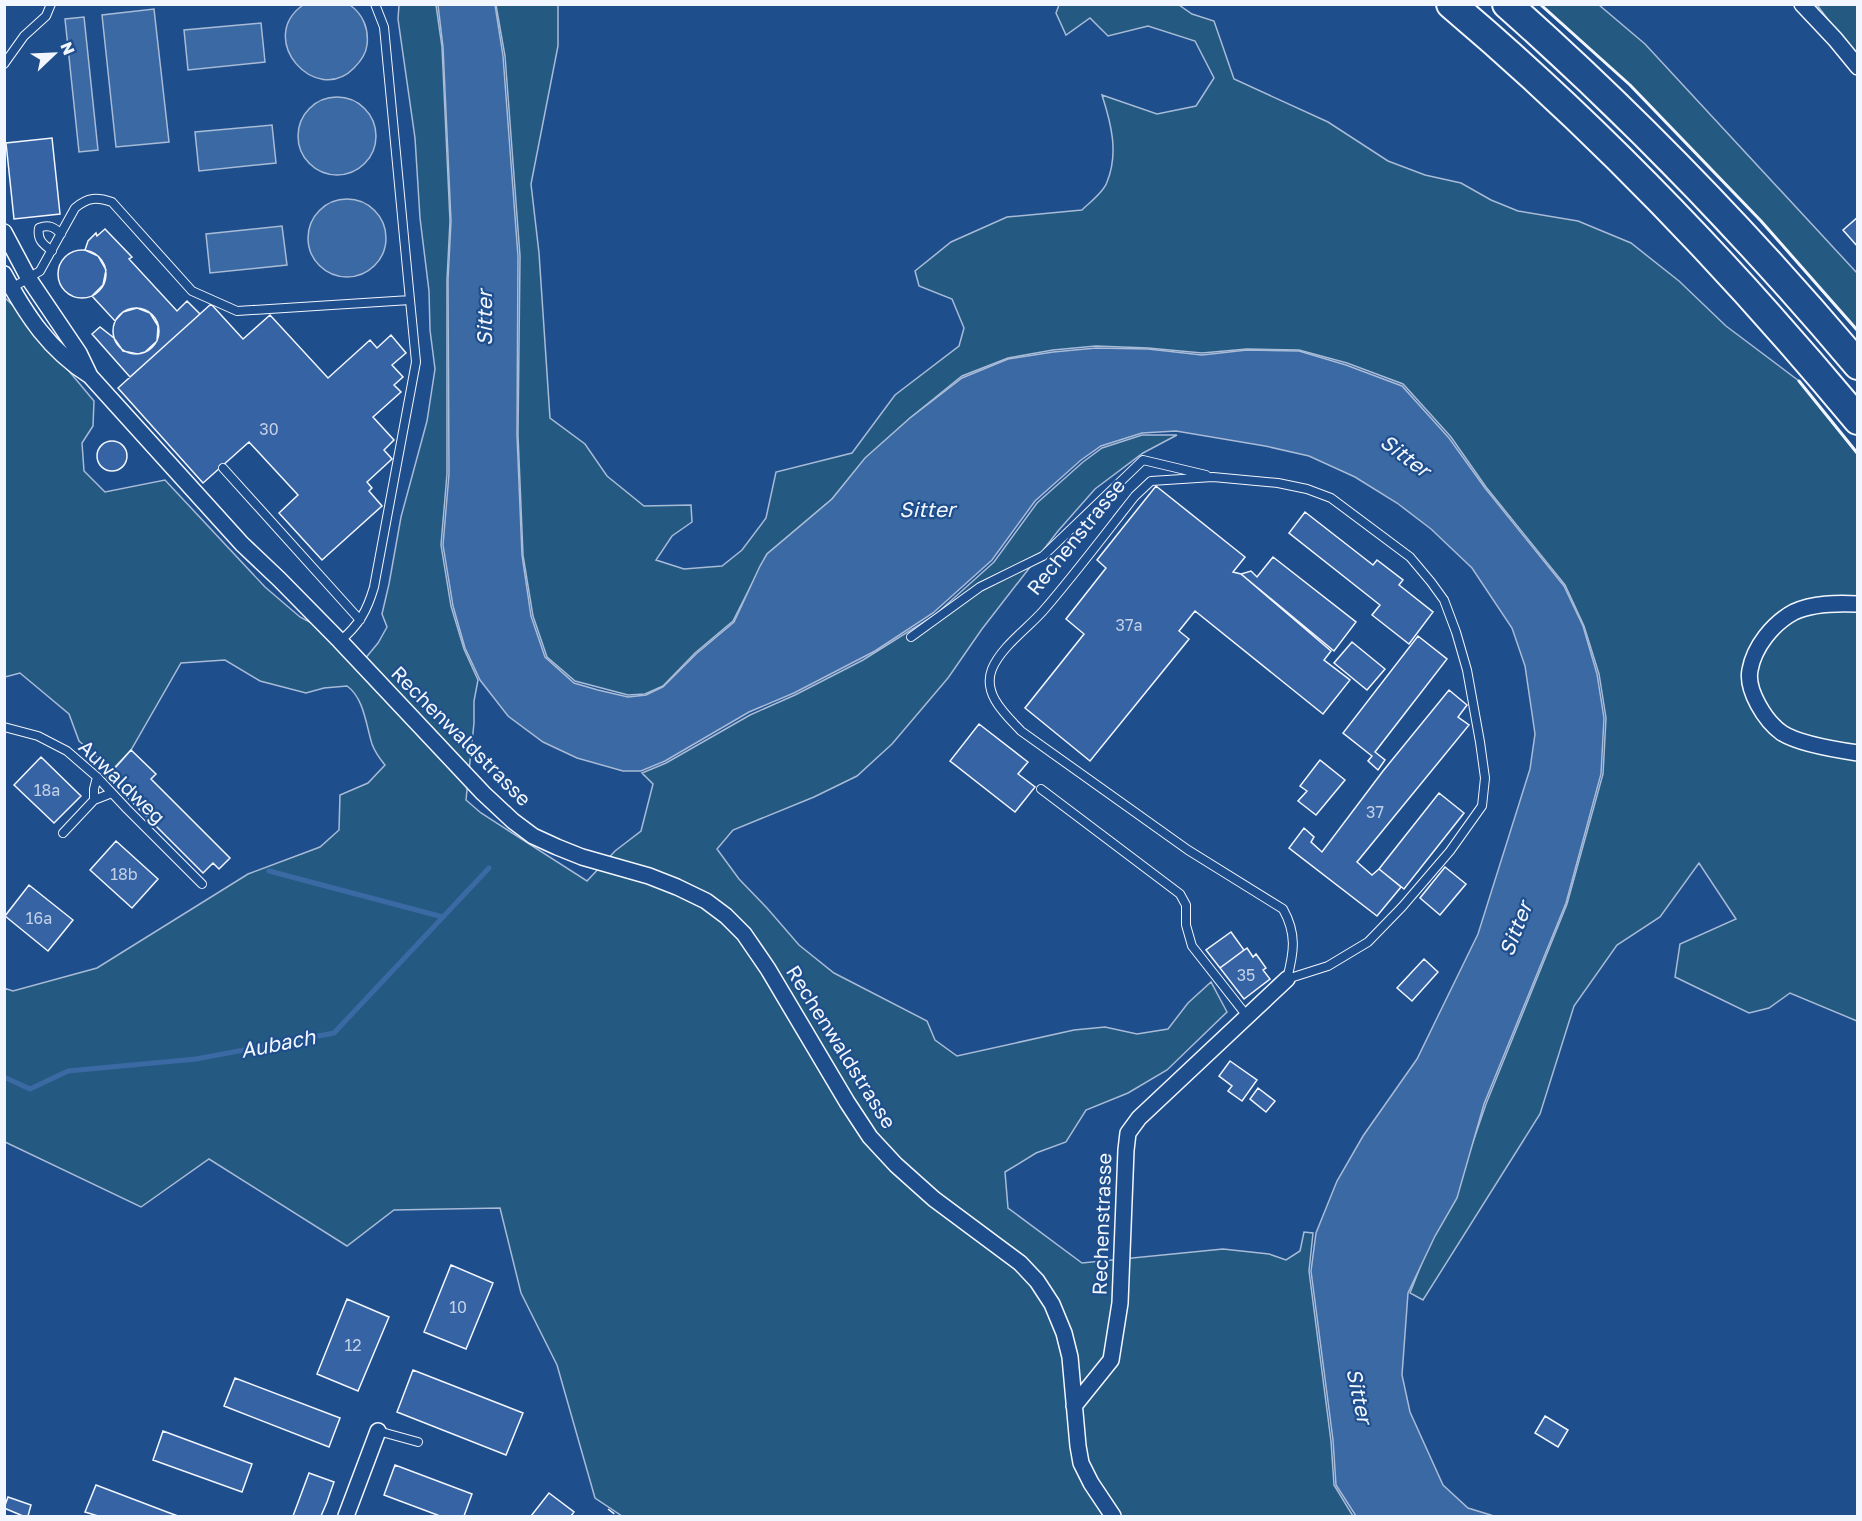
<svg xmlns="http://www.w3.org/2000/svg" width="1862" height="1521" font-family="'Golos Text',sans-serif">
  <rect width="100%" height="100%" fill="#1f4e8c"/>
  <path fill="#245a82" stroke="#a8bbd7" stroke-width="1.5" d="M399 5H436L442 47 450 221 447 280V474L441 545 451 606 464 649 478 680 474 701V723L466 800 481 813 587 881 615 851 641 831 653 784 642 773 666 763 750 715 795 695 863 660 935 615 994 562 1037 503 1083 462 1102 448 1142 435H1177L1143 453 1095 489 1058 531 982 629 948 678 892 744 857 776 814 797 733 830 717 849 739 879 767 908 799 945 834 973 927 1021 935 1040 957 1056 1074 1030 1105 1027 1137 1034 1168 1029 1188 1003 1211 982 1227 1012 1167 1070 1128 1093 1086 1110 1066 1142 1036 1153 1005 1172 1008 1208 1082 1263 1223 1249 1269 1254 1286 1260 1300 1251 1304 1232 1313 1233 1309 1271 1331 1441 1334 1485 1353 1516H622L595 1498 557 1365 521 1293 500 1208 394 1210 347 1246 209 1159 141 1207 5 1142 4 988 13 991 97 968 248 874 320 847 339 830 340 795 368 783 385 765C380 759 375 752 372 744 366 725 364 698 347 686L324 688 306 693 260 681 225 660 181 663 131 750 112 770 79 741 69 714 20 673 5 677V298L18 310 94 401 93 426 82 443 84 471 105 492 165 480 265 587 300 617 317 626 364 660 378 643 387 627 382 614 389 584 401 517 427 421 435 369 430 330 429 291 420 218 415 138 398 19Z
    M496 5H558V46L531 184 539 253 550 418 585 444 607 476 644 506 691 505 692 522 672 536 656 560 684 569 722 566 742 550 766 518 776 472 852 453 895 395 959 346 964 328 952 299 919 286 915 271 951 242 1007 217 1082 210C1090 202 1104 192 1107 182 1119 153 1111 123 1102 95L1157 114 1196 106 1214 78 1195 41 1148 26 1108 36 1090 18 1066 35 1056 13 1059 5H1179L1192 14 1214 21 1234 79 1328 122 1388 161 1425 175 1461 183 1491 200 1518 211 1578 221 1631 243 1679 281 1726 326 1799 381 1857 454V1021L1790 993 1769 1008 1749 1013 1675 977 1680 944 1736 919 1699 863 1660 917 1617 945 1574 1006 1540 1114 1423 1300 1410 1293 1432 1237 1461 1177 1486 1104 1567 904 1603 774 1606 718 1599 674 1584 626 1565 585 1486 487 1451 437 1403 384 1347 363 1299 350 1247 349 1202 353 1148 348 1096 346 1053 350 1008 358 962 376 910 418 866 458 832 499 767 554 733 621 695 653 663 686 645 694 628 695 575 681 547 657 533 616 523 555 518 435 520 256 505 56Z
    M1540 5H1599L1645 44 1857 273V331L1761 221 1630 85Z
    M1817 5H1857V58Z"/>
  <path fill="#3b69a3" stroke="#a8bbd7" stroke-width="1.5" d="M303 5H350C363 14 369 29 367 45 366 54 360 62 354 68 316 107 255 39 303 5Z
    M438 5H495L503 56 518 256 517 435 522 555 531 616 545 657 574 683 598 690 628 697 646 695 663 687 696 654 734 622 760 566 767 554 832 499 865 458 910 418 962 378 1008 359 1053 352 1096 348 1148 349 1202 355 1247 350 1299 351 1346 365 1402 386 1449 438 1485 488 1564 586 1583 626 1597 674 1604 718 1601 774 1566 903 1484 1104 1457 1198 1435 1236 1408 1293 1402 1375 1410 1412 1443 1485 1468 1508 1494 1516H1356L1336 1485 1333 1440 1311 1271 1316 1233 1337 1181 1363 1136 1417 1059 1478 934 1530 769 1535 734 1525 666 1512 628 1472 568 1431 529 1397 503 1355 477 1309 456 1265 446 1176 431 1142 433 1101 446 1081 460 1035 501 992 560 933 613 875 651 794 693 749 712 665 761 641 771H623L577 758 543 742 508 716 480 680 465 648 453 606 443 545 449 474 448 280 451 221 443 47Z
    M154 9 169 142 116 147 102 15Z
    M84 17 98 150 79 152 65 19Z
    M261 23 265 62 188 70 184 30Z
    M298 136a39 39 0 1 1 78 0a39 39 0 1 1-78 0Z
    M272 125 276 163 199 171 195 132Z
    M308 238a39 39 0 1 1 78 0a39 39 0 1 1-78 0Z
    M282 226 287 265 210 273 206 234Z"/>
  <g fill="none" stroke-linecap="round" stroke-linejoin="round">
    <path stroke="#3b69a3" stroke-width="5" d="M269 871 443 917
      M4 1077 30 1089 68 1071 196 1059 334 1033 489 868"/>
  </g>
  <path fill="#3563a3" stroke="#f2f6ff" stroke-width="1.5" d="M52 138 60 214 14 219 6 143Z
    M1858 217V247L1843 230Z
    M105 229 132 257 129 259 177 311 187 301 200 314 130 377 92 334 100 327 114 338 123 351 138 354 145 352 157 341 158 326 150 313 137 308 123 312 115 321 92 296 103 285 106 270 98 256 85 250 88 241 96 233 97 236Z
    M58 274a24 24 0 1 1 48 0a24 24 0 1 1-48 0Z
    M211 304 243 339 270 315 328 378 370 340 377 348 391 335 406 353 392 365 403 377 394 385 401 392 373 417 394 440 384 450 392 459 367 482 372 488 369 491 382 506 322 560 279 513 298 495 249 442 203 483 118 388Z
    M113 331a23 23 0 1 1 46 0a23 23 0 1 1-46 0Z
    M97 456a15 15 0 1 1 30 0a15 15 0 1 1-30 0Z
    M1156 486 1245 557 1233 572 1241 574 1331 651 1324 660 1350 680 1323 714 1195 611 1179 631 1189 639 1090 761 1025 708 1084 634 1066 619 1106 568 1097 560Z
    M1305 512 1373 565 1377 560 1403 580 1399 585 1433 612 1409 644 1372 615 1380 605 1289 533Z
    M1273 557 1356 622 1334 651 1241 574 1251 571 1257 577Z
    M1418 636 1447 659 1375 752 1385 760 1378 770 1368 761 1372 756 1343 733Z
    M1352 642 1385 669 1367 690 1334 663Z
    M1449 690 1467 705 1458 717 1469 725 1357 862 1372 875 1379 869 1401 887 1377 916 1289 848 1304 828 1314 837 1311 842 1322 852 1383 771Z
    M979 724 1028 762 1018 774 1035 787 1015 812 950 761Z
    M131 750 156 774 151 779 230 858 219 869 213 863 203 873 107 777Z
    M41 757 81 796 54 823 14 785Z
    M1320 760 1345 780 1316 815 1298 801 1307 791 1300 786Z
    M1439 793 1464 813 1404 889 1379 869Z
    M116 841 158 879 132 908 90 870Z
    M1445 867 1466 884 1440 915 1420 898Z
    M29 885 73 920 48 951 5 916Z
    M1231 932 1244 950 1220 968 1206 950Z
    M1247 948 1253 957 1256 954 1266 968 1263 970 1270 979 1244 999 1220 968Z
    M1424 959 1438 972 1412 1001 1397 988Z
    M1230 1061 1257 1080 1242 1101 1228 1091 1232 1086 1219 1076Z
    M1258 1088 1275 1101 1266 1112 1250 1099Z
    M451 1265 493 1283 466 1349 424 1332Z
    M347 1299 389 1317 358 1391 317 1374Z
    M413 1370 523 1413 506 1455 397 1412Z
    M235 1378 340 1418 329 1447 224 1406Z
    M1545 1416 1568 1430 1558 1447 1535 1433Z
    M163 1431 252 1464 242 1492 153 1460Z
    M395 1465 472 1494 464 1516H440L384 1495Z
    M309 1473 334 1482 327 1502 321 1516H293Z
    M96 1485 167 1512 178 1516H98L85 1512Z
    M549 1493 574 1512 571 1516H531Z
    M8 1497 31 1505 28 1516H23L4 1508Z"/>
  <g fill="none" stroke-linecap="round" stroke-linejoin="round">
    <defs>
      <path id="lane" d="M4 64 24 36 46 16 51 4
        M52 251C43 244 37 240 39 228 49 224 54 227 61 234
        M12 288 40 271 75 208C88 197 97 197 112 202L192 291 237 311 410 300 384 27 375 4
        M223 468 360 620
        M1213 477 1278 483 1307 489 1331 498 1410 557 1431 582 1444 600 1456 632 1467 670 1480 742 1485 778 1482 806 1450 851 1402 907 1368 942 1328 966 1287 979C1294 952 1297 934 1283 909L1188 850 1021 731C1006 715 982 694 992 669 1001 647 1028 628 1043 611 1075 574 1105 534 1135 496L1151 481Z
        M911 637 980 587 1043 556 1143 460 1206 475
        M340 641C359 625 367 611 374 587L416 362 410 300
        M4 727 38 736 67 751 97 777 127 809 202 884
        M1041 789 1180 894 1186 905V925L1192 946 1247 1016
        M94 800 112 793
        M63 833 94 800V789L97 777
        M378 1431 418 1442"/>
      <path id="street" d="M1802 4 1835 39 1858 67
        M4 232 29 279 79 353 90 376
        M4 274C27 316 49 350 90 376L242 544 279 579 340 641 483 793 513 821 533 836 557 847 582 857 649 876 677 887 706 901 726 916 744 934 768 969 847 1102 870 1137 896 1165 934 1199 1020 1263 1037 1281 1052 1304 1064 1333 1070 1357 1078 1446 1081 1463 1091 1483 1113 1516
        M1858 604C1837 603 1813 603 1794 612 1773 623 1754 647 1750 670 1746 690 1765 721 1782 733 1799 744 1837 750 1858 753
        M1074 1406 1111 1360 1120 1303 1126 1150 1128 1133 1139 1118 1287 979
        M346 1516 378 1431"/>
      <path id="highway" d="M1451 4C1600 130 1734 271 1858 420
        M1507 4C1633 116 1749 236 1858 365"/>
    </defs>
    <use href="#lane" stroke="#f2f6ff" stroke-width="10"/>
    <use href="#street" stroke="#f2f6ff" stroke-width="18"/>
    <use href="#highway" stroke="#f2f6ff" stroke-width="32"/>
    <use href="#lane" stroke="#1f4e8c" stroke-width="8"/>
    <use href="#street" stroke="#1f4e8c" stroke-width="15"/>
    <use href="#highway" stroke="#1f4e8c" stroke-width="28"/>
    <path stroke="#f2f6ff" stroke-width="1.5" stroke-dasharray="8 3" stroke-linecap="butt" d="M608 1509 617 1516"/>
    <path stroke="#f2f6ff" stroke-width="3" d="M1540 4 1630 85 1761 221 1858 331
      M1799 381 1858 454"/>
  </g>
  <g text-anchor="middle" stroke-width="4.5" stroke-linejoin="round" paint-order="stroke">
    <g font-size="16" fill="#c3d1e8">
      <text x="269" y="435">30</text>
      <text x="1129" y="631">37a</text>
      <text x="47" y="796">18a</text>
      <text x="1375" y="818">37</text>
      <text x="124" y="880">18b</text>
      <text x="39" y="924">16a</text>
      <text x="1246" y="981">35</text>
      <text x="458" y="1313">10</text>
      <text x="353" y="1351">12</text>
    </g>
    <g font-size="20" fill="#f2f6ff" stroke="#1f4e8c">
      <text transform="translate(1076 537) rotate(-51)" y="7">Rechenstrasse</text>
      <text transform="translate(461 736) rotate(45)" y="7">Rechenwaldstrasse</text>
      <text transform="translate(122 782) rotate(44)" y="7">Auwaldweg</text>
      <text transform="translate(841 1047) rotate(58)" y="7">Rechenwaldstrasse</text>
      <text transform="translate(1102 1224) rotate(-88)" y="7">Rechenstrasse</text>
    </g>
    <g font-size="21" font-style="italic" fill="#f2f6ff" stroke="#1f4e8c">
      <text transform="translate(485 318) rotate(-90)" y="7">Sitter</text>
      <text transform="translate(1405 456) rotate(37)" y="7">Sitter</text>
      <text x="927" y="517">Sitter</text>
      <text transform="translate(1516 929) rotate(-69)" y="7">Sitter</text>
      <text transform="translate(278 1044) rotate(-11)" y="7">Aubach</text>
      <text transform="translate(1359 1396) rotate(78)" y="7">Sitter</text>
    </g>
  </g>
  <rect width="1862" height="1521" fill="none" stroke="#f2f6ff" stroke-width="12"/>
  <g transform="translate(54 54) rotate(67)" stroke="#1f4e8c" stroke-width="4.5" paint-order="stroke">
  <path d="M0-4.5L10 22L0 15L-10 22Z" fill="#f2f6ff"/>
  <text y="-9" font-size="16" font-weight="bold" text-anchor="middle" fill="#f2f6ff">N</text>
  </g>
</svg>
